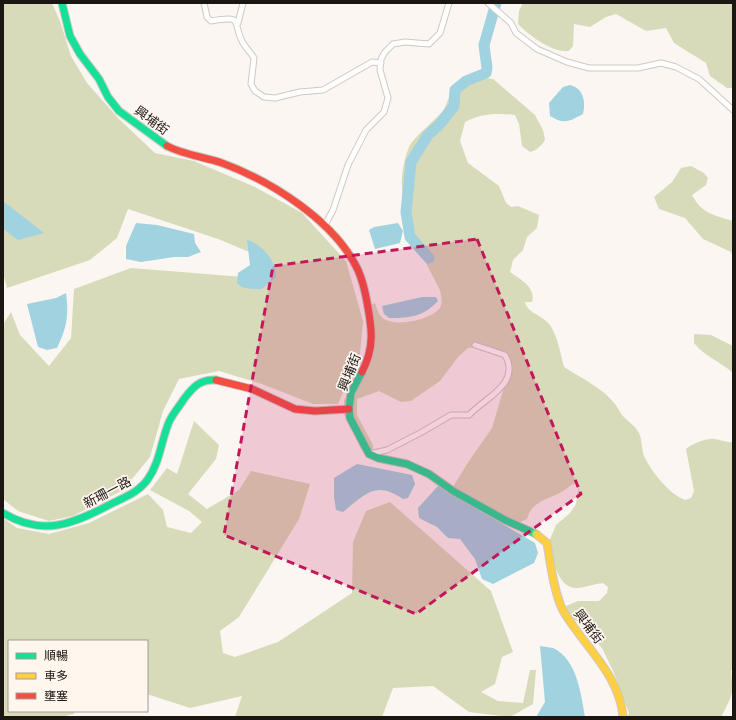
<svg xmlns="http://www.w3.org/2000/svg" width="736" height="720" font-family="'Playfair Display','Noto Sans TC',serif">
  <rect width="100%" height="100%" fill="#fbf6f2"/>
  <path fill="#d7dbb9" d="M3 3H52L60 21 71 56 87 83 119 119 155 153 194 161 255 187 302 213 346 261 363 321 360 354 338 404H313L262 384 219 371 179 379 163 411 150 457 123 490 73 516 49 521 18 511 3 499V334L4 323 11 312 20 335 49 366 71 338 74 289 131 268 256 278 264 258 218 239 128 209 117 238 90 260 7 288 3 273Z
    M523 3H733V88H727L710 76 706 63 674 43 666 28 646 31 616 14 606 17 590 27 574 24 573 46 569 51C552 53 529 35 518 24L519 11Z
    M476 77 493 79 535 115 543 130 545 140C541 146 537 150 530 152L522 146 519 124 515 115C497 113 481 113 465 122L460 141 468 163 499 186 506 203 511 207 518 206 539 215 537 228 527 237 523 250 513 260 510 272C521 280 536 287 532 302H525C528 314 543 315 550 325 558 337 560 353 564 367 581 378 603 388 615 404 618 407 619 411 622 415 626 420 633 424 637 430 643 438 641 447 644 456 650 470 670 495 685 500L691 498 694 491 686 449C692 444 702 440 710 439 717 438 725 443 733 442V668L731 671C734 695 732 696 721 717H627L629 713 614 673 602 648 581 624 569 616 566 606 578 601H599L607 593 608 587 603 583C595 584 586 587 578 588 558 590 553 559 548 544L556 525 570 513 576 504 579 483C571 483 570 487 563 491 549 500 532 500 527 519L518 523 470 502 454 489V485L469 461 492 428 508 374 506 357 489 346 468 348 458 357 440 381 411 401 401 402 379 391 357 399V415L373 445V452L370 454 361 449 344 414V400L357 382 370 345 369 306 375 303C377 309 379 316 384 319 396 327 431 320 440 308 443 303 441 296 440 290 417 245 388 200 409 147 413 138 435 120 442 112 447 106 448 96 453 90 458 83 468 80 476 77Z
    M691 166 704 173 708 178 706 185 692 195C702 214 714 215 733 221V257L731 252 703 239 685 218 659 209 654 197 672 182 681 168Z
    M694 334 711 335 733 346V373C721 362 704 356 694 343Z
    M194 421 219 445 216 459 188 494 207 509 239 490 251 471 310 484 299 519 239 617 220 631 223 653 235 657 278 642 352 593 353 542 366 511 390 502 491 591 513 652 502 657 495 684 481 692 498 701 523 703 530 670H536L533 704 510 717 469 712 433 686 393 688 382 717H235L242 696 190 708 147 694V641H9V711H74V714L60 717H3V518L17 528 49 534 89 523 148 494 163 510 167 527 191 533 202 522 189 511 150 490 167 468 177 474Z"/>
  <path fill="#a0d2df" d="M570 85C583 88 586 101 583 114 570 121 564 125 550 116L549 103 563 87Z
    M3 201 44 233 18 240 3 229Z
    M136 223 157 225 194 234 195 243 201 252 188 257H174L141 262 126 259V246Z
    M398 223 403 231 400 243 375 249 369 230 374 227Z
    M247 240C257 242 269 254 273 263 275 267 275 273 276 277L262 289C253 289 243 290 237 283L238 273 250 265Z
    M66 293C69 316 67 327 57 348L47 350 38 347 27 304 56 298Z
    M422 297H436L438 301C423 317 410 318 389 318L384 314 382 306Z
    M357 464 412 475 415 484 408 498 403 499C376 480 365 494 343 512L336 510 334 497V478Z
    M438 486 535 543 538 553 534 563 493 584 482 579 475 559 460 539 448 538 437 527 419 518 418 508Z
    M540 646C544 647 549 647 553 648 577 659 581 694 585 717H536L545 702Z"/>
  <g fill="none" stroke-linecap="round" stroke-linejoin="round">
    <path stroke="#a0d2df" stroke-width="11" d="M429 258 410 237 406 212 411 162 428 135 440 124 454 106 455 90 466 81 486 73 487 68 484 45 496 3"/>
    <defs>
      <path id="street" d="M204 3 207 17 211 21C246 15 231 22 243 43 246 48 251 53 254 58L251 84 255 91 264 97 275 98 300 92 323 90 372 62 381 63
        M488 3 511 23 516 33 537 49 567 62 589 68H638L661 63 676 67 699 79 733 110
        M238 23 243 3
        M325 225 333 210 348 165 366 130 384 112 388 98 380 70 381 59 385 52 393 44 405 42 429 44 440 33 449 3
        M369 454 387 450 422 432 451 415H469C486 397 521 384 505 355L475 345"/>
      <path id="fast" d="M62 3 70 36 80 54 99 79 108 97 119 111 167 146
        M362 372 351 393 349 409 350 418 369 454 378 458 407 464 429 474 453 491 505 520 536 534
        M3 513C43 537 73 524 111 504 125 497 139 492 148 479 160 462 161 441 169 422 173 413 179 407 184 399 193 387 200 379 216 380"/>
      <path id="slow" d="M536 534 547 543C550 562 555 599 565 614 586 648 620 676 623 717"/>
      <path id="jam" d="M167 146C184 155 205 157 222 163 271 181 335 221 358 270 362 279 365 291 367 302 372 328 375 347 362 372
        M216 380 252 389 295 409 315 411 349 409"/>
    </defs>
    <use href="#street" stroke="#cec9c5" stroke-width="7"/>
    <use href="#fast" stroke="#cec9c5" stroke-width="9"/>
    <use href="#slow" stroke="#cec9c5" stroke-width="9"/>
    <use href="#jam" stroke="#cec9c5" stroke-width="9"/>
    <use href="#street" stroke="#fefefd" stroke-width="5"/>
    <use href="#fast" stroke="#16e098" stroke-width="7"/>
    <use href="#slow" stroke="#ffcf43" stroke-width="7"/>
    <use href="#jam" stroke="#f24e42" stroke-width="7"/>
  </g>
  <path fill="#c2185b" fill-opacity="0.2" stroke="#c2185b" stroke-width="3" stroke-dasharray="8 5" stroke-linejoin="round" d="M477 239 581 494 416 614 224 535 273 266Z"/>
  <g text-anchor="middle" stroke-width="3.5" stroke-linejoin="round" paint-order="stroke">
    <g font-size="13" fill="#1b1612" stroke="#fff6ee">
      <text transform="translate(152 120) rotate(36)" y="5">興埔街</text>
      <text transform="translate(349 372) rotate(-68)" y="5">興埔街</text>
      <text transform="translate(107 492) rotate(-28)" y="5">新珊一路</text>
      <text transform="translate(589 626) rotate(53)" y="5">興埔街</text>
    </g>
  </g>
  <rect width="736" height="720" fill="none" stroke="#1b1612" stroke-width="8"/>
  <rect x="8" y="640" width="140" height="72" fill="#fff6ee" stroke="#a49c96"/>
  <rect x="16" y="653" width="20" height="6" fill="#16e098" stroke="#a49c96"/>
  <text x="44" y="660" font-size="12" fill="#1b1612">順暢</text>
  <rect x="16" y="673" width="20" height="6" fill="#ffcf43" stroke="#a49c96"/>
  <text x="44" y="680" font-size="12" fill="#1b1612">車多</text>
  <rect x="16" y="693" width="20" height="6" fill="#f24e42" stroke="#a49c96"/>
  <text x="44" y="700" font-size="12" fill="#1b1612">壅塞</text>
</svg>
